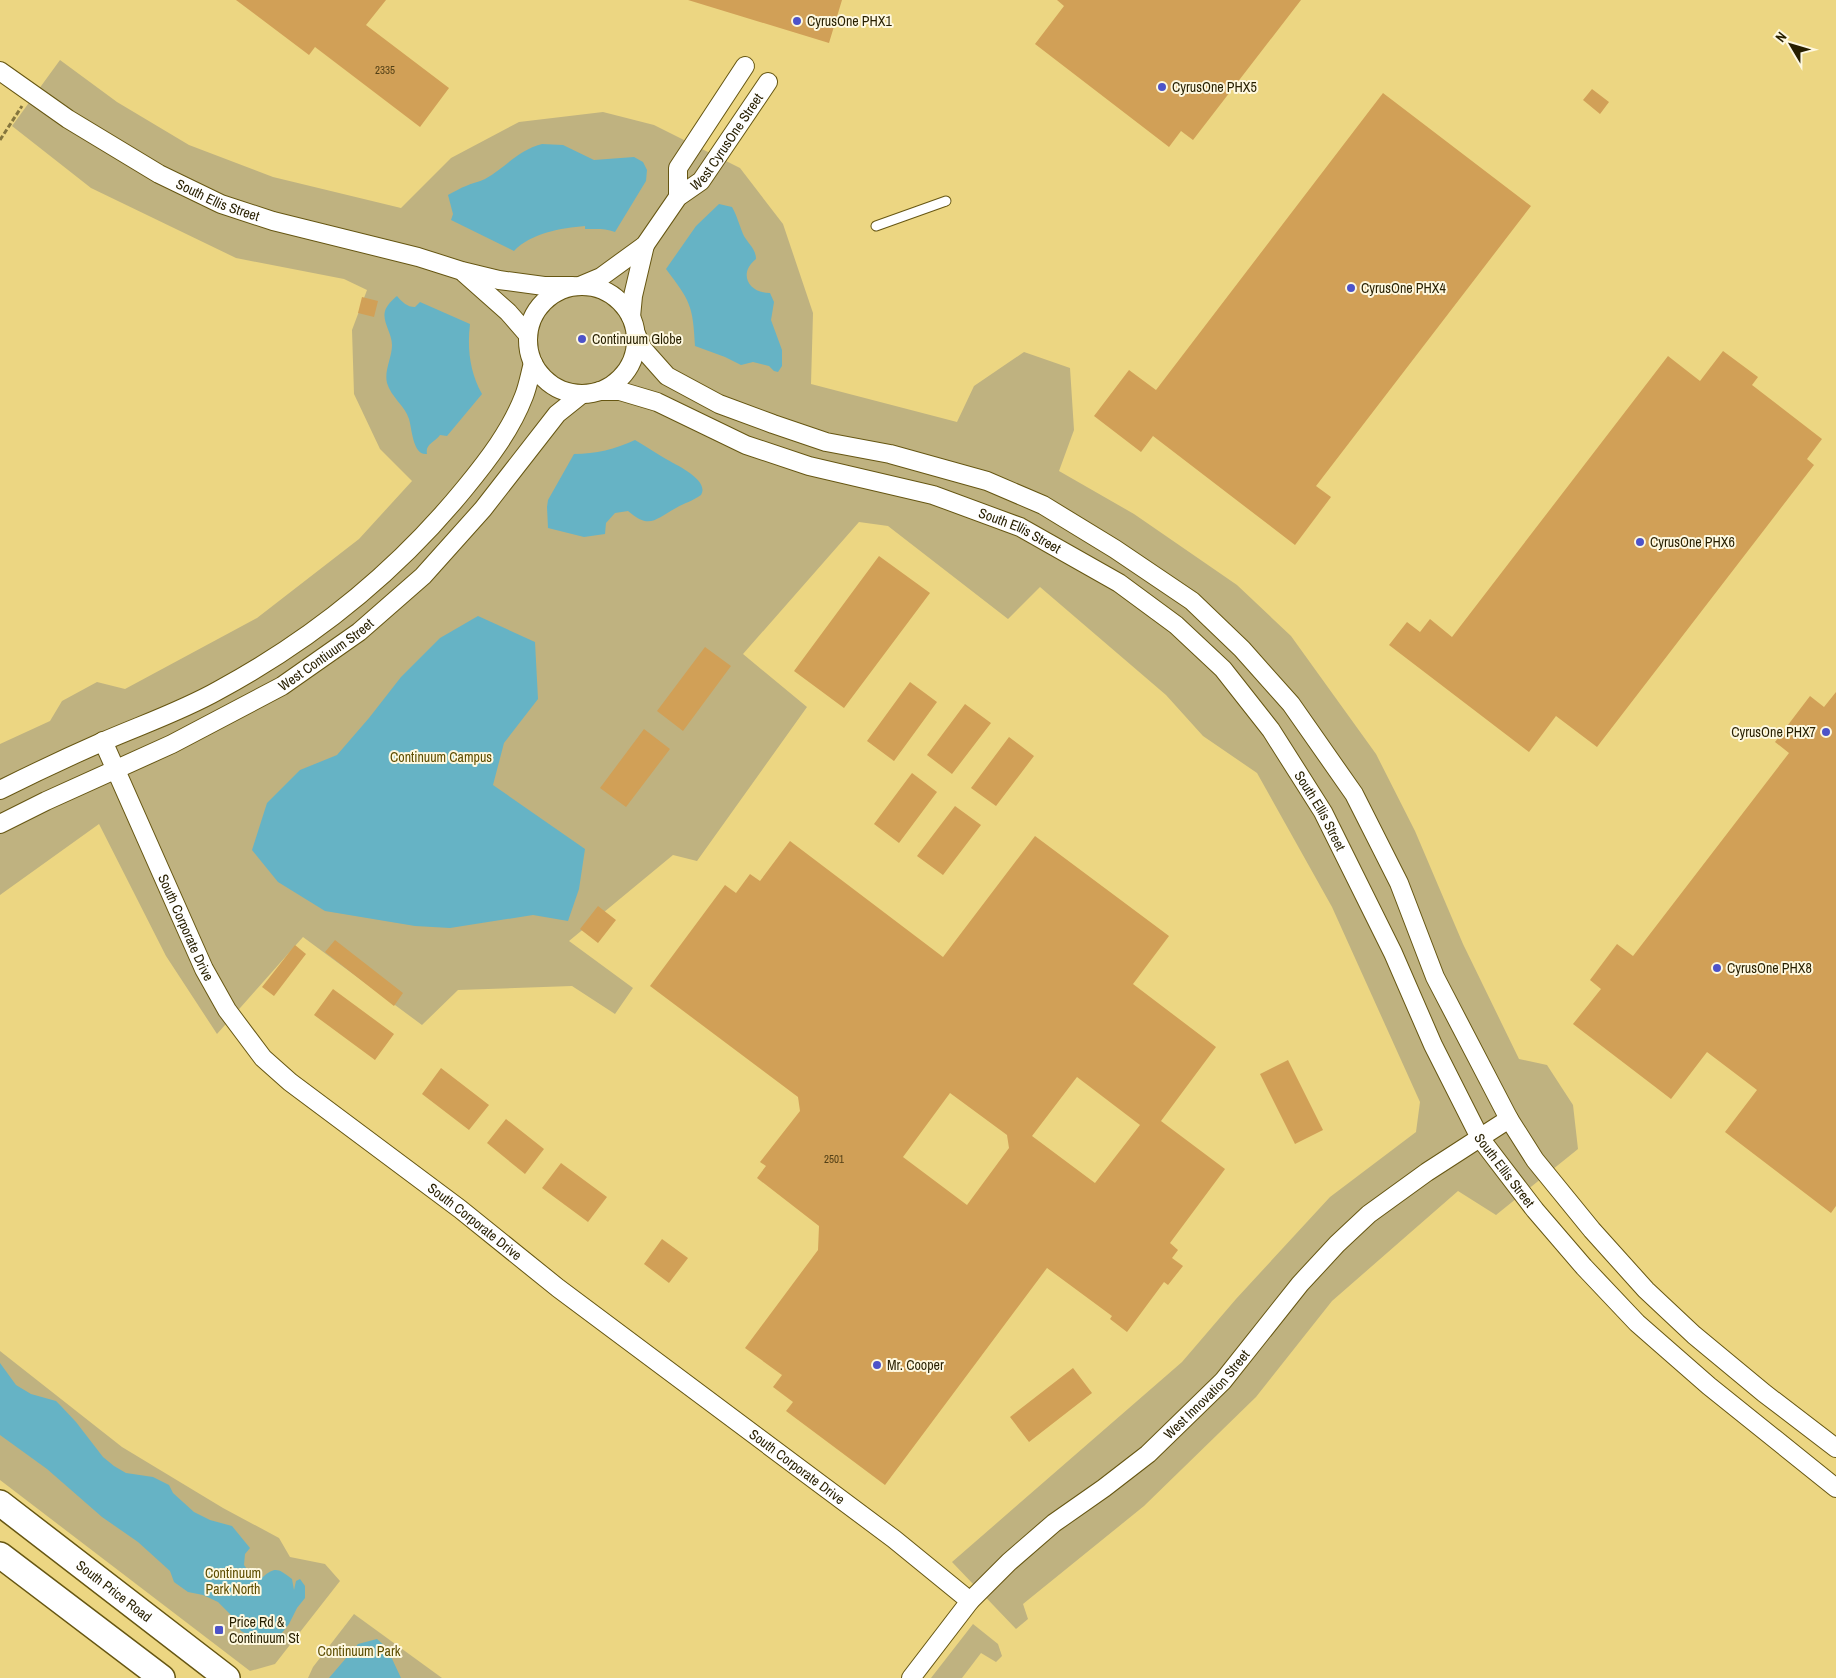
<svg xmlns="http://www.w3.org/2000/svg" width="1836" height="1678" font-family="'Archivo Narrow',sans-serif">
  <rect width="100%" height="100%" fill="#ecd682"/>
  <path fill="#bfb280" d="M60 60 117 102 189 145 273 177 401 208 451 158 519 122 603 112 654 125 740 168 783 224 813 313 811 384 957 422 974 386 1024 352 1070 368 1074 430 1059 471 1134 514 1237 585 1291 636 1376 754 1415 831 1463 944 1519 1059 1547 1065 1573 1105 1578 1149 1496 1215 1458 1191 1332 1301 1256 1397 1144 1506 1023 1604 1028 1619 1016 1629 952 1562 1182 1362 1236 1299 1330 1197 1416 1132 1420 1102 1332 907 1257 773 1203 736 1166 695 1040 587 1008 619 888 526 859 522 743 654 807 707 697 861 673 855 569 941 633 988 615 1014 572 986 458 990 422 1025 303 937 217 1034 166 956 99 824 0 895V744L50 721 62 701 97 682 125 689 257 618 359 539 412 481 380 449 354 394 352 330 367 290 344 279 236 258 91 188 12 126Z
    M0 1351 122 1447 223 1508 279 1538 290 1557 325 1564 340 1581 275 1664 250 1671 0 1480Z
    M354 1614 442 1678H308L313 1667Z
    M973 1624 998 1644 1002 1656 996 1662 981 1653 962 1678H931Z"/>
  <path fill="#66b3c5" d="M542 144 563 145 594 160 634 157 643 162 647 170 646 181 615 232C605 228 596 229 585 229V226C561 228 531 233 514 251L451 220 453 214 448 195C454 192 460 188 466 186 472 183 479 182 485 179 505 168 518 150 542 144Z
    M719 204 732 207C737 216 739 224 743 234 747 243 756 248 756 259 738 273 748 293 770 293L774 302 771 320 782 350V366L778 372 774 371 769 366 753 362 741 365 725 357 695 346C693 305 690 301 666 269L696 226Z
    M397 296C402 302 407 307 415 307L420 302 470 324C467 349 470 372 482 394L447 436 440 435C435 442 425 444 427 454 413 456 412 429 409 419 405 406 391 397 387 383 384 370 392 358 392 345 392 333 382 322 385 311 387 305 392 300 397 296Z
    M635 440C646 446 655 453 666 459 676 465 710 480 701 495 693 501 684 503 676 508 655 519 650 530 628 511L615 513 606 523 605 534 584 537 548 528 547 507 548 500 574 454C596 454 615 449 635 440Z
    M478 616 535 642 538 699 504 743 493 785 585 849 579 889 568 921 533 915 450 928 415 926 325 911 278 882 252 850 267 803 300 770 337 755 369 718 401 677 440 638Z
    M0 1363 16 1385 31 1394 56 1401 60 1405 76 1422 103 1457 114 1466 126 1473 153 1477 169 1485 173 1493 194 1512 210 1520 232 1526 250 1548 245 1554 244 1565 249 1572 263 1577C275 1566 279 1569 292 1579L294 1590 296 1581 300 1579 305 1586V1598L297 1608 289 1624 278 1638 259 1640 241 1631 231 1615 218 1602 203 1595 188 1592 174 1582 170 1571 138 1542 102 1517 47 1469 0 1435Z
    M377 1639 387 1648 401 1678H329L358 1644Z"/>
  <path fill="#d1a057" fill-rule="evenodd" d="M236 0H386L366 25 449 88 420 127 315 47 309 55Z
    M688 0H842L829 43Z
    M1057 0H1301L1193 140 1181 131 1169 147 1035 44 1064 6Z
    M1592 89 1609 102 1600 114 1583 100Z
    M1383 93 1531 206 1316 486 1331 497 1295 545 1153 436 1141 452 1094 416 1129 370 1156 390Z
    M362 297 378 301 374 317 358 313Z
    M1723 351 1758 377 1752 385 1822 439 1807 459 1814 465 1597 747 1556 716 1529 752 1389 645 1407 622 1420 632 1430 619 1452 637 1668 356 1700 381Z
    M879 556 930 593 844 708 794 671Z
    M705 647 731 666 683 731 657 711Z
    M910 682 937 702 894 761 867 741Z
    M1836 692V1206L1831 1213 1725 1132 1757 1090 1707 1052 1671 1099 1573 1024 1601 989 1590 980 1617 944 1633 956 1789 753 1775 742 1810 696 1824 707Z
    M965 704 991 723 952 774 927 755Z
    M644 729 670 749 626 807 600 788Z
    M1009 737 1034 756 996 806 971 788Z
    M912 773 937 792 899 843 874 824Z
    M955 806 981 825 943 875 917 856Z
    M1035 836 1169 936 1133 984 1216 1047 1161 1121 1225 1169 1170 1243 1178 1250 1172 1258 1183 1266 1168 1285 1164 1282 1127 1332 1110 1319 1112 1316 1047 1268 885 1485 786 1411 793 1402 773 1387 782 1375 745 1348 818 1250 819 1226 757 1178 766 1166 760 1162 800 1111 798 1097 650 986 725 885 736 893 750 874 760 881 790 841 943 957ZM1077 1077 1140 1125 1095 1183 1032 1136ZM950 1093 1007 1135 1009 1148 967 1205 903 1157Z
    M598 906 616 920 598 943 580 929Z
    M335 940 403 993 394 1006 325 952Z
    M295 945 306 954 274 996 262 987Z
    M333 989 394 1034 375 1060 314 1015Z
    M1288 1060 1323 1130 1295 1144 1260 1074Z
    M441 1068 489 1105 469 1130 422 1094Z
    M506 1119 544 1149 525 1174 487 1143Z
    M561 1163 607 1197 588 1222 542 1188Z
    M662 1239 688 1258 669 1283 644 1264Z
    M1073 1368 1092 1393 1029 1442 1010 1417Z"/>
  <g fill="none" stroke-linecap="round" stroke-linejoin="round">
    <defs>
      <path id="service" d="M876 226 946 201"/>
      <g id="minor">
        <path id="s1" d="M0 71 68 119 159 174 221 204 273 221 418 257 462 271 499 280 544 286H573"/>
        <path d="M678 197V168L745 66"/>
        <path d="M464 273 508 312 528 335"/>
        <path id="s2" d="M582 285 601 277 645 245 678 197 701 181 768 82"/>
        <circle cx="582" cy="340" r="54"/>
        <path d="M631 317 633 296 645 245"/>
        <path d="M636 334 643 349 667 376 719 404 773 424 826 442 890 454 987 481 1043 505 1115 549 1192 601 1242 649 1291 704 1354 794 1399 883 1435 977 1509 1119 1535 1160 1592 1230 1646 1290 1694 1335 1764 1393 1836 1448"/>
        <path id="s3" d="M600 391H620L657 402 746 445 809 466 933 495 1020 527 1119 583 1176 625 1223 669 1271 730 1323 812 1393 953 1433 1045 1480 1138 1535 1210 1584 1267 1637 1323 1709 1386 1836 1488"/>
        <path id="s4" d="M103 741 204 969 227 1010 263 1058 290 1082 460 1209 558 1288 894 1539 970 1601"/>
        <path d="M0 790C34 773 68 757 102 742 141 725 182 711 219 690 313 639 398 570 465 488 488 460 511 430 524 396 528 386 530 374 533 363"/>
        <path id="s5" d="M0 824 46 801 172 744 282 686 359 632 423 576 483 509 557 414 582 394"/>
        <path id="s6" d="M911 1678 970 1601 1009 1562 1054 1523 1104 1488 1148 1454 1223 1381 1300 1284 1337 1244 1369 1214 1427 1172 1509 1119"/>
      </g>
      <g id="secondary">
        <path id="s7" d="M0 1503 227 1678"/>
        <path d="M0 1555 162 1678"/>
      </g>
    </defs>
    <use href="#service" stroke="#665612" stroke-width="11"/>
    <use href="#minor" stroke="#665612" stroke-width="20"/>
    <use href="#secondary" stroke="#665612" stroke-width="28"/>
    <path stroke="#84753d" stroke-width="3" stroke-dasharray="5 2.5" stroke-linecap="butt" d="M0 140 22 106"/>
    <use href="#service" stroke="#fff" stroke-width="9"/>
    <use href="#minor" stroke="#fff" stroke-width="18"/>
    <use href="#secondary" stroke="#fff" stroke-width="25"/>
  </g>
  <g fill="#4d53c9" stroke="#fef8df" stroke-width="2">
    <circle cx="797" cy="21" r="5"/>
    <circle cx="1162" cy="87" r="5"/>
    <circle cx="1351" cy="288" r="5"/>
    <circle cx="582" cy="339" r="5"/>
    <circle cx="1640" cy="542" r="5"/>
    <circle cx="1826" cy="732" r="5"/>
    <circle cx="1717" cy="968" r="5"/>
    <circle cx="877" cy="1365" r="5"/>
    <rect x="214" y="1625" width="10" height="10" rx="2.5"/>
  </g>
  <g text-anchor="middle" stroke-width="4" stroke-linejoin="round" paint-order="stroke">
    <g font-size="11" fill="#523f16">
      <text x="385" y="74">2335</text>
      <text x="834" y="1163">2501</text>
    </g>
    <g font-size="14" fill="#271f00" stroke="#fef8df" text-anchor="start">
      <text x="807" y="26">CyrusOne PHX1</text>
      <text x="1172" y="92">CyrusOne PHX5</text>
      <text x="1361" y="293">CyrusOne PHX4</text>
      <text x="592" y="344">Continuum Globe</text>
      <text x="1650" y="547">CyrusOne PHX6</text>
      <text x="1816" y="737" text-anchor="end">CyrusOne PHX7</text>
      <text x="1727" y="973">CyrusOne PHX8</text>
      <text x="887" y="1370">Mr. Cooper</text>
      <text x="229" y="1627">Price Rd &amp;<tspan x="229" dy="16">Continuum St</tspan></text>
    </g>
    <g font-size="14" fill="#271f00" stroke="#fef8df">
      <text dy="5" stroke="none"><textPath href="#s2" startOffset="208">West CyrusOne Street</textPath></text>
      <text dy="5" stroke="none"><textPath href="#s1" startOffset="254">South Ellis Street</textPath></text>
      <text dy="5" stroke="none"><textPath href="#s3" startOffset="445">South Ellis Street</textPath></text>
      <text dy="5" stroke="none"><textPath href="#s5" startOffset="368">West Contiuum Street</textPath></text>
      <text dy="5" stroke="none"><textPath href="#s3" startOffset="865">South Ellis Street</textPath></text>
      <text dy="5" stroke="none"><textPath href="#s4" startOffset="204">South Corporate Drive</textPath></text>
      <text dy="5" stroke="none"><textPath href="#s3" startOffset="1270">South Ellis Street</textPath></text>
      <text dy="5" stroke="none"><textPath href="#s4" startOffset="624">South Corporate Drive</textPath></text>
      <text dy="5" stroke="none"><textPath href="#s6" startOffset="412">West Innovation Street</textPath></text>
      <text dy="5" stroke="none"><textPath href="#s4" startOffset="1029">South Corporate Drive</textPath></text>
      <text dy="5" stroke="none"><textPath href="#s7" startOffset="144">South Price Road</textPath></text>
    </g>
    <g font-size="14" fill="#5d4d00" stroke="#fef8df">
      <text x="441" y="762">Continuum Campus</text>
      <text x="233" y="1578">Continuum<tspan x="233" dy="16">Park North</tspan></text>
      <text x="359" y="1656">Continuum Park</text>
    </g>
  </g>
  <g transform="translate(1791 45) rotate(308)" stroke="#fef8df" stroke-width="4" paint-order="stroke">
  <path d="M0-4L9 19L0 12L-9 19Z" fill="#271f00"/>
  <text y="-8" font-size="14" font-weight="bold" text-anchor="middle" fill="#271f00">N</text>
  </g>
</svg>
